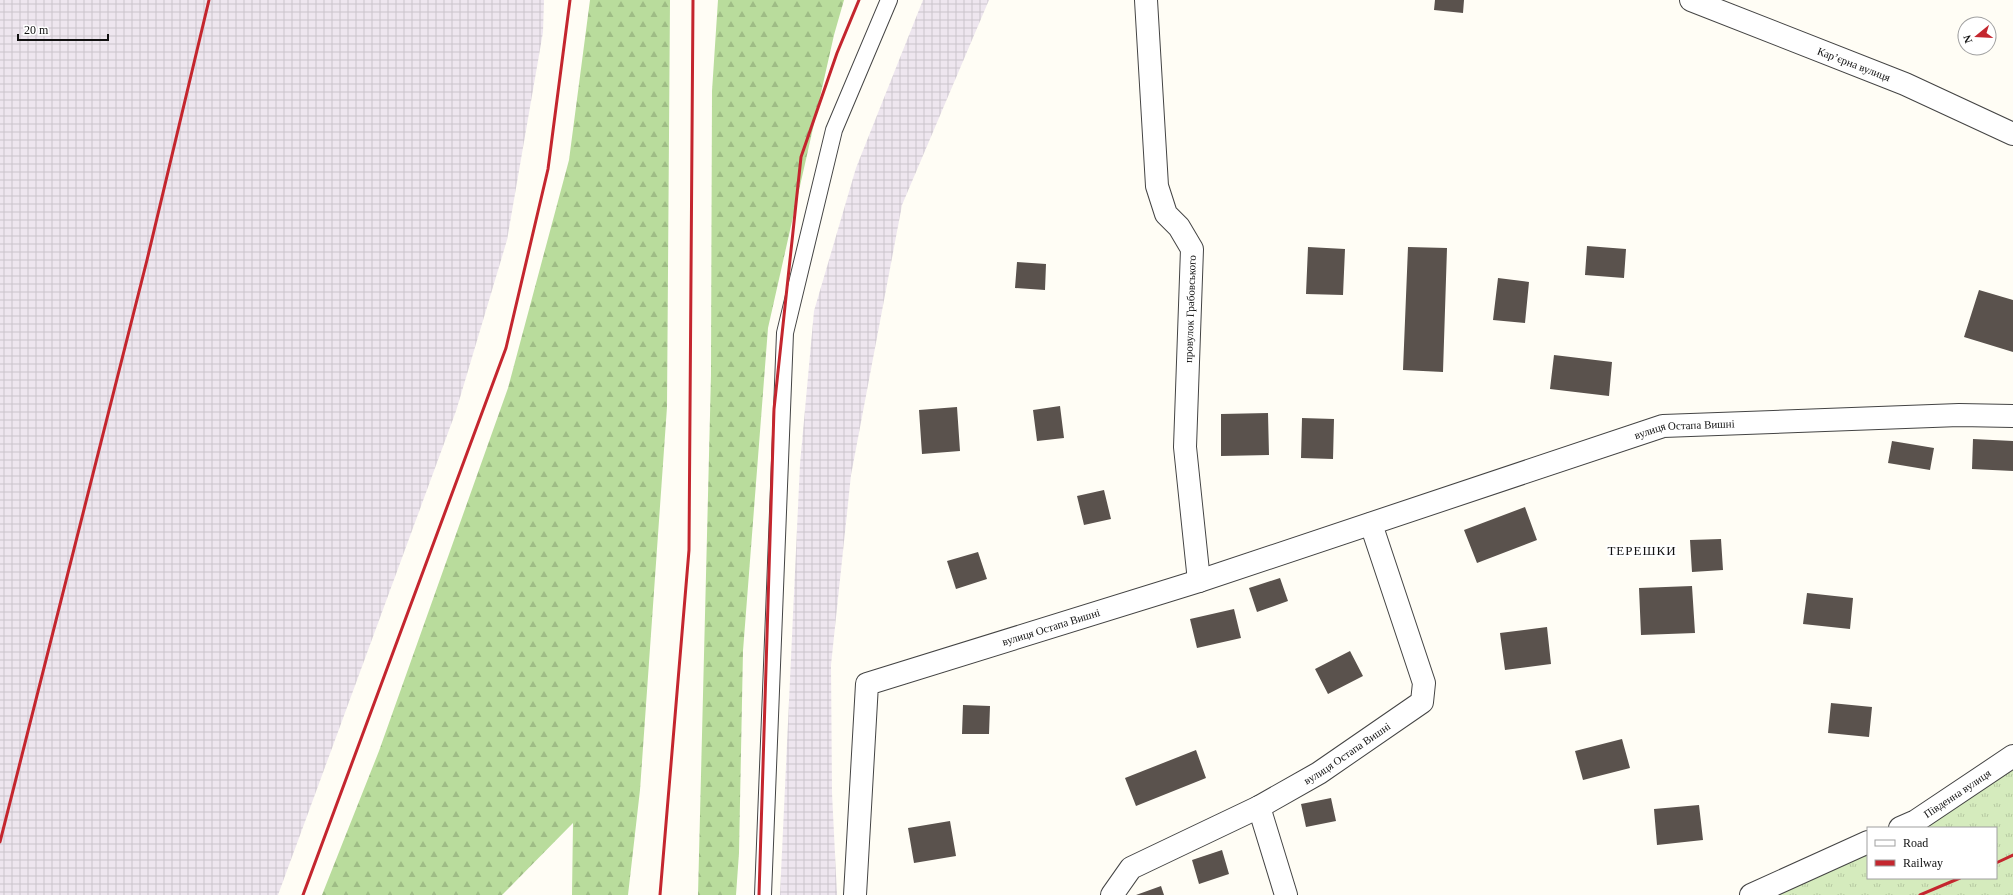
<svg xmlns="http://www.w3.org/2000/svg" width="2013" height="895" font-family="'Times New Roman',serif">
  <defs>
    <pattern id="industrial-grid" width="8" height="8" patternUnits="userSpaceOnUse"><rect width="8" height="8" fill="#eee6ef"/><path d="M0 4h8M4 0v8" fill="none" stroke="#cbc4cc"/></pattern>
    <pattern id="grass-tufts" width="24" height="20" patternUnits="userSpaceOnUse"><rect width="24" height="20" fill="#d5ebbd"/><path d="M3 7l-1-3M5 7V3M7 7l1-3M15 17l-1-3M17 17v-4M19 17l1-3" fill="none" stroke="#b6c8a1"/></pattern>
    <pattern id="forest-firs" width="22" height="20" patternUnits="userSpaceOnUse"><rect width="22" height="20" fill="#b9dc9c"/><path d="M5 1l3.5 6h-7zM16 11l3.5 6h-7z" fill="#9ebc85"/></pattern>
  </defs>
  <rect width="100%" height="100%" fill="#fffdf5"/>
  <path fill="url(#industrial-grid)" d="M0 0H544L543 32 507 240 456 411 278 895H0Z
    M923 0H989L902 205 851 475 831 665 832 793 837 895H780L800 464 814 311 856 168Z"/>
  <path fill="url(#grass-tufts)" d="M2013 770V895H1769L1868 848V878H1996V828H1909Z"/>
  <path fill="url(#forest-firs)" d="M590 0H670L667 407 640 790 628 895H572L573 823 502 895H322L379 751 508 388 569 160Z
    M718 0H844L834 35 768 328 743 651 739 853 736 895H698L711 375 712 91Z"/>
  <path fill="#5a524d" d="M1435 0H1464L1463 13 1434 10Z
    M1587 246 1626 249 1624 278 1585 275Z
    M1308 247 1345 249 1343 295 1306 294Z
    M1408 247 1447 248 1443 372 1403 370Z
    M1017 262 1046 264 1045 290 1015 288Z
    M1498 278 1529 282 1525 323 1493 320Z
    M1979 290 2013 300V352L1964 337Z
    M1554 355 1612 362 1609 396 1550 389Z
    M1060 406 1064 438 1037 441 1033 410Z
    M957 407 960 451 922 454 919 410Z
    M1268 413 1269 455 1221 456V414Z
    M1302 418 1334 419 1333 459 1301 458Z
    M1973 439 2013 441V471L1972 469Z
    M1892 441 1934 448 1930 470 1888 463Z
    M1104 490 1111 519 1084 525 1077 496Z
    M1525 507 1537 540 1477 563 1464 530Z
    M1721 539 1723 570 1692 572 1690 540Z
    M978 552 987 579 956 589 947 561Z
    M1280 578 1288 601 1257 612 1249 588Z
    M1692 586 1695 633 1641 635 1639 588Z
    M1807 593 1853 598 1850 629 1803 624Z
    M1234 609 1241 638 1197 648 1190 619Z
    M1547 627 1551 664 1505 670 1500 633Z
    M1350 651 1363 676 1328 694 1315 669Z
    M1831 703 1872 707 1869 737 1828 733Z
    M963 705 990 706 989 734H962Z
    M1622 739 1630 768 1583 780 1575 751Z
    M1196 750 1206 778 1136 806 1125 778Z
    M1331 798 1336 821 1306 827 1301 804Z
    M1699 805 1703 840 1657 845 1654 809Z
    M950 821 956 856 914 863 908 828Z
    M1222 850 1229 874 1199 884 1192 860Z
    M1161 886 1164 895H1136Z"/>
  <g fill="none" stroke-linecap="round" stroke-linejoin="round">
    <defs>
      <path id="lane" d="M763 895 785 333 834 130 889 0"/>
      <g id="street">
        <path d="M1146 0 1157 186 1166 214 1179 227 1192 249 1185 447 1199 581"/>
        <path d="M1691 0 1905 84 2013 134"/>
        <path d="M1259 807 1286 895"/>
        <path id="s1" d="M1900 828 1916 821 2013 756"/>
        <path id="s2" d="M855 895 867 684 1199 581 1663 426 1959 415 2013 416"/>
        <path id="s3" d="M1112 895 1131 868 1259 807 1319 773 1422 702 1424 683 1371 524"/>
        <path d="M1751 895 1868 842"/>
      </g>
    </defs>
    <use href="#lane" stroke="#444" stroke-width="18"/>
    <use href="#street" stroke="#444" stroke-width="24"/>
    <use href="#lane" stroke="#fff" stroke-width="16"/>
    <use href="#street" stroke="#fff" stroke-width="22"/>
    <path stroke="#c4262e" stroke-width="3" d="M0 842 147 260 209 0
      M1996 863 2013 855
      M303 895 506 348 548 169 570 0
      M660 895 689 550 693 0
      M759 895 774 409 801 157 837 53 859 0
      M1920 895 1960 878"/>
  </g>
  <g text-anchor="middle" stroke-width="4" stroke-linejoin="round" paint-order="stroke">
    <g font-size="11" fill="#111" stroke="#fff">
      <text transform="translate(1854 64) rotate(21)" y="4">Карʼєрна вулиця</text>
      <text transform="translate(1190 309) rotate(-88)" y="4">провулок Грабовського</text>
      <text dy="4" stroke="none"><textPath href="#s2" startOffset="1069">вулиця Остапа Вишні</textPath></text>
      <text dy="4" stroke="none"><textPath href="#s2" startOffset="404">вулиця Остапа Вишні</textPath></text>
      <text dy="4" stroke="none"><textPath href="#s3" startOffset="278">вулиця Остапа Вишні</textPath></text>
      <text dy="4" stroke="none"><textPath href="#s1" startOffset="67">Південна вулиця</textPath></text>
    </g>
    <g font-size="13" letter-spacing="1" fill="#111" stroke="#fff">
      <text x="1642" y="555">ТЕРЕШКИ</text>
    </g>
  </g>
  <rect x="1867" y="827" width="130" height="52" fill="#ffffff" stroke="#a0a0a0"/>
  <rect x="1875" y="840" width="20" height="6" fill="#ffffff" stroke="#a0a0a0"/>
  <text x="1903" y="847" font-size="12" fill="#111111">Road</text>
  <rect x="1875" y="860" width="20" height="6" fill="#c4262e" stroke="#a0a0a0"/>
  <text x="1903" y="867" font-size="12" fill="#111111">Railway</text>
  <g transform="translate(1977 36) rotate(252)"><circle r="19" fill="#ffffff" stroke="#a0a0a0"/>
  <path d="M0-3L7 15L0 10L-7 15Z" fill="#c4262e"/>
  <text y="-6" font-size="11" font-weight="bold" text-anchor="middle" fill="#111111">N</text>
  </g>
  <path d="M18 34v6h90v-6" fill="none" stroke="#111111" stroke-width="2"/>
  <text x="24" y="34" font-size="12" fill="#111111" stroke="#ffffff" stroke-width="3" paint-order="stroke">20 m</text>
</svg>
